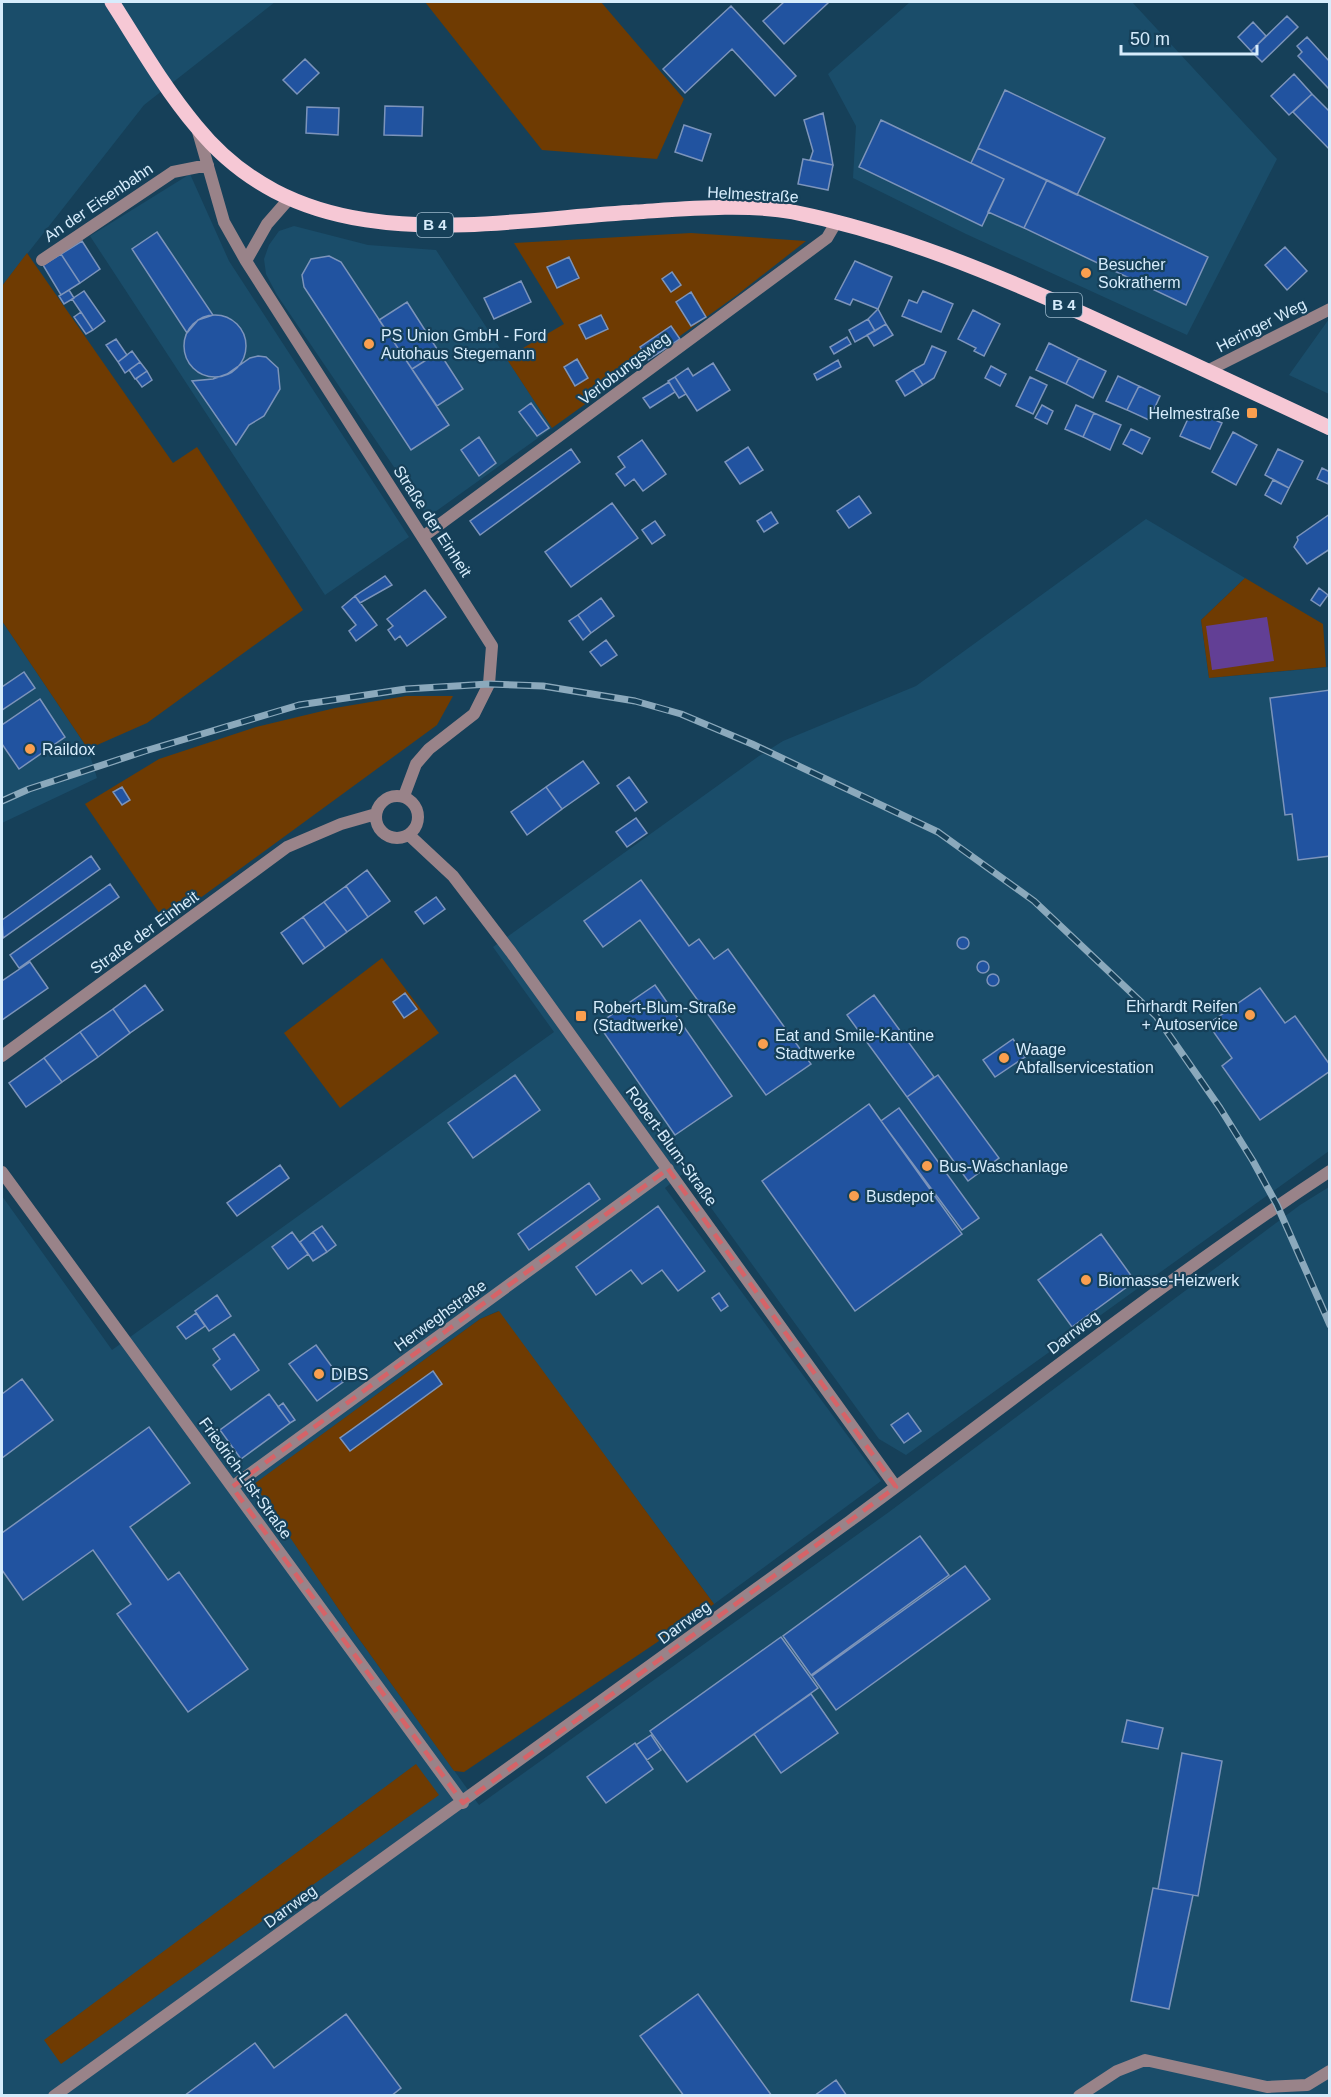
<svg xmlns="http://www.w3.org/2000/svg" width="1331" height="2097" font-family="Arial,sans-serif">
  <rect width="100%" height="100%" fill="#164059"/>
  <path fill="#1a4d6a" d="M2 2H275L144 105 2 286Z
    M910 2H1132L1277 159 1187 335 966 234 853 178 856 126 828 74Z
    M190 174 229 261 409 537 325 595 90 236Z
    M294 226 368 245 436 250 552 428 428 517 277 295 266 274 264 259 269 245 279 231Z
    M1329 319V394L1289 375Z
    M1146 519 1245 578 1201 620 1209 678 1329 667V1151L906 1455 879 1439 685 1172 665 1188 881 1481 714 1604 498 1311 480 1319 255 1484 354 1632 479 1805 889 1512 1300 1205 1329 1187V2095H2V1196L112 1350 554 1032 493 947 759 756 783 741 916 686Z
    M2 621 88 749 97 778 2 823Z"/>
  <path fill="#6f3b02" d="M425 2H601L684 99 657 159 542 150Z
    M691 233 806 241 737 295 552 428 506 358 564 324 514 243Z
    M27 253 173 463 197 447 303 610 147 723 88 749 2 621V286Z
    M1245 578 1323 624 1326 667 1209 678 1201 620Z
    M406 696H453L437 725 166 923 85 804 159 759 256 727 335 708Z
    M382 958 439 1033 340 1108 284 1033Z
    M499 1311 714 1604 464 1772 454 1771 354 1632 254 1484 480 1319Z
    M416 1764 439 1795 61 2064 44 2040Z"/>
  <path fill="#623f95" d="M1267 617 1274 661 1212 670 1206 626Z"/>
  <path fill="#2153a0" stroke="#7c94bb" stroke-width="1.5" d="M784 2H827L828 3 784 44 763 21Z
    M731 6 796 76 775 96 732 49 685 93 663 69Z
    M1287 16 1298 27 1262 62 1251 51Z
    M1253 22 1266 36 1251 51 1238 37Z
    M1307 37 1330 62V90L1298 56 1302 52 1297 46Z
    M305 59 319 73 297 94 283 80Z
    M1294 74 1312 94 1289 115 1271 96Z
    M1005 90 1105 138 1077 195 978 148Z
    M1312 94 1330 112V150L1293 112Z
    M385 106 423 107 422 136 384 135Z
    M307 107 339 108 338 135 306 133Z
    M823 113 830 148 833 165 810 160 813 151 804 120Z
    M881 120 1004 179 982 226 859 167Z
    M684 125 711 134 702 161 675 152Z
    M978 148 1047 180 1024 228 988 212 1004 179 971 163Z
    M803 159 833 165 828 190 798 184Z
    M1047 180 1208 257 1186 305 1024 228Z
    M157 232 213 315 198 320 187 333 132 249Z
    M82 241 100 269 80 283 61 254Z
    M1285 247 1307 271 1287 290 1265 265Z
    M61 254 80 283 61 295 43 265Z
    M329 256 341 262 449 425 411 450 304 287 302 275 311 259Z
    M569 257 579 278 557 288 547 267Z
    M855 261 892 277 878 309 853 299 850 305 835 299Z
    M672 272 681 285 671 292 662 279Z
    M521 281 531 302 494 319 484 298Z
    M69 290 74 298 64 304 59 296Z
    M84 291 105 321 93 330 72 299Z
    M923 291 953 304 941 332 902 316 909 300 917 303Z
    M691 292 706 317 691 326 676 302Z
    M407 302 439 352 412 369 379 320Z
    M878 309 886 324 875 331 868 319Z
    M973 310 1000 324 984 356 974 351 976 348 958 339Z
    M81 312 93 330 86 334 74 317Z
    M601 315 608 329 586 339 579 325Z
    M184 346a31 31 0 1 1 62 0a31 31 0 1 1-62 0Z
    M868 319 875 331 855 342 849 330Z
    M886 324 893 335 874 346 867 335Z
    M671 326 680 339 648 360 640 347Z
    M847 337 851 344 834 354 830 347Z
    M116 339 127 355 118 362 106 345Z
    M1049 343 1079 358 1066 384 1036 370Z
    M932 346 946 352 934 378 923 385 913 370 924 364Z
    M132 351 140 362 125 373 118 362Z
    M439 352 463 389 437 406 412 369Z
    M258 356 266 357 278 368 280 389 264 416 249 425 236 445 192 381 213 379 227 374 250 358Z
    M1079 358 1106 371 1093 398 1066 384Z
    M577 359 588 378 575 386 564 367Z
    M838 360 841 367 817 380 814 374Z
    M140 362 147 371 135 379 129 370Z
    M713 363 730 390 697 411 675 377 688 368 693 376Z
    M991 366 1006 374 1000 386 985 378Z
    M913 370 923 385 905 396 896 381Z
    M147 371 152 380 142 387 136 379Z
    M1118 376 1139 386 1127 410 1106 401Z
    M675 377 686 394 679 398 668 381Z
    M1030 377 1047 385 1033 414 1016 406Z
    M669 382 675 392 650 408 643 398Z
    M1139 386 1160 396 1149 420 1127 410Z
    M531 403 549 428 537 436 519 412Z
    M1042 405 1053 411 1047 424 1035 418Z
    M1076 405 1094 413 1083 437 1065 429Z
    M1192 410 1222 423 1210 449 1180 436Z
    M1094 413 1121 425 1110 450 1083 437Z
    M1131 429 1150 438 1142 454 1123 444Z
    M1233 432 1257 445 1236 485 1212 472Z
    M479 437 496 463 479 476 461 450Z
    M642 440 666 474 643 491 634 479 625 486 616 474 625 467 618 457Z
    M748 447 763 470 740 484 725 462Z
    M571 449 580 462 480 535 470 521Z
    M1278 449 1303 461 1289 488 1265 475Z
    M1322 468 1330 472 1328 484 1317 479Z
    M1273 480 1289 488 1281 504 1265 495Z
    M859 496 871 513 849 528 837 511Z
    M612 503 638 538 571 587 545 552Z
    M771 512 778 523 764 532 757 521Z
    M1330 514V549L1307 564 1294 547 1298 540 1297 537Z
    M655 521 665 535 652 544 642 530Z
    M385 576 392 585 360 603 355 596Z
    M1319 588 1328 595 1320 606 1311 600Z
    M425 590 446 617 407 646 400 636 395 640 388 630 393 626 387 619Z
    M355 596 377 625 356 641 349 631 356 625 342 607Z
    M601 598 614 616 591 633 578 615Z
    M578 615 591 633 583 640 569 621Z
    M606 640 617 655 601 666 590 652Z
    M24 672 35 688 2 710V687Z
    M1330 690V856L1298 860 1292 814 1285 815 1270 698Z
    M40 699 65 737 19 769 2 744V725Z
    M583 761 599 783 562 809 546 787Z
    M629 777 647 802 635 811 617 786Z
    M122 787 130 800 122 805 113 792Z
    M546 787 562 809 527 835 511 812Z
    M636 818 647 833 627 847 616 832Z
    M91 856 100 869 3 938 2 920Z
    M367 870 390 901 368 917 346 886Z
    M641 880 689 946 699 939 714 959 728 949 811 1064 766 1095 640 920 603 947 584 921Z
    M110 884 119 897 19 968 10 955Z
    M346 886 368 917 347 932 324 902Z
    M436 897 445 909 424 924 415 912Z
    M324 902 347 932 325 948 303 917Z
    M303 917 325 948 303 964 281 933Z
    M957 943a6 6 0 1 1 12 0a6 6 0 1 1-12 0Z
    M977 967a6 6 0 1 1 12 0a6 6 0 1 1-12 0Z
    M30 962 48 988 2 1020V981Z
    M987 980a6 6 0 1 1 12 0a6 6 0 1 1-12 0Z
    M145 985 163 1010 130 1033 113 1009Z
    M655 985 732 1096 675 1135 598 1024Z
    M1260 988 1285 1023 1295 1016 1330 1065V1071L1260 1120 1222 1066 1232 1058 1208 1024Z
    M405 993 417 1009 404 1018 393 1002Z
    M874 995 934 1077 907 1097 847 1015Z
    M113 1009 130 1033 98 1057 80 1032Z
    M80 1032 98 1057 62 1082 44 1058Z
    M1013 1039 1025 1057 995 1077 983 1060Z
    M44 1058 62 1082 26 1107 9 1083Z
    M515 1075 540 1110 473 1158 448 1123Z
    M938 1075 999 1158 968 1181 907 1097Z
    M869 1104 962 1234 855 1311 762 1181Z
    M899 1108 979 1218 962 1230 881 1121Z
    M280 1165 289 1178 237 1216 227 1203Z
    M589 1183 600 1199 529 1250 518 1234Z
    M658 1206 705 1271 678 1291 662 1270 642 1284 631 1270 596 1295 576 1267Z
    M322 1226 336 1245 327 1252 313 1232Z
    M292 1232 308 1254 288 1269 272 1247Z
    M313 1232 327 1252 313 1261 300 1242Z
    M1101 1234 1135 1281 1072 1327 1038 1280Z
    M719 1293 728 1306 721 1311 712 1298Z
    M217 1295 231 1316 209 1331 195 1311Z
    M196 1313 205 1326 186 1339 177 1327Z
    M234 1334 259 1370 231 1390 213 1365 220 1359 213 1349Z
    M316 1345 343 1382 317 1401 289 1364Z
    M433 1371 442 1384 350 1451 340 1438Z
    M22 1379 53 1420 2 1458V1394Z
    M269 1394 290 1423 241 1459 220 1430Z
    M283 1403 295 1420 290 1423 278 1407Z
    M908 1413 921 1431 904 1443 891 1425Z
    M149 1427 190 1483 130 1527 168 1580 179 1572 248 1669 188 1712 117 1614 131 1604 93 1550 23 1600 2 1570V1533Z
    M920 1536 949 1575 811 1675 783 1636Z
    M965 1566 990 1599 836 1710 812 1676Z
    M781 1637 818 1688 687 1782 650 1731Z
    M811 1694 838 1733 781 1773 754 1734Z
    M1127 1720 1163 1728 1158 1749 1122 1742Z
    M651 1735 661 1750 647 1760 636 1745Z
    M635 1743 653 1769 606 1803 587 1777Z
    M1182 1753 1222 1761 1198 1896 1158 1889Z
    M1153 1888 1193 1895 1169 2009 1131 2001Z
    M698 1994 772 2096H684L640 2036Z
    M346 2014 401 2088 391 2096H184L255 2043 274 2068Z
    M836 2080 847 2096H814Z"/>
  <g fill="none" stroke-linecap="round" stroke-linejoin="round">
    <path stroke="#998389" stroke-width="12" d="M197 128 224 222 246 261 492 646 489 684 474 714 429 749 416 764 404 796
      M42 260 173 172 208 165
      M246 261 267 224 288 200
      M1207 371 1330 309
      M424 536 827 238 837 221
      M376 817a21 21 0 1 1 42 0a21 21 0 1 1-42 0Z
      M409 835 453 876 511 952 896 1487
      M2 1056 287 847 341 824 376 814
      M2 1172 463 1803
      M232 1487 668 1169
      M54 2096C320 1905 586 1714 850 1521 1009 1404 1164 1280 1330 1171
      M1079 2096 1117 2071 1145 2060 1267 2087 1307 2085 1330 2071"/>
    <path stroke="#f6c8d5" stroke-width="15" d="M112 2C139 44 164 88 196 126 307 263 484 221 636 212 683 209 748 203 793 212 897 233 992 273 1088 316 1169 353 1249 390 1330 428"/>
    <defs>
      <path id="rail" d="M2 801 29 789 145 751 299 705 406 689 489 684 543 686 635 701 681 714 752 744 938 832 1034 901 1156 1016 1220 1108 1253 1161 1277 1205 1330 1325"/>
    </defs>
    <use href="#rail" stroke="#8ba9bc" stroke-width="7"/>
    <use href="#rail" stroke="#164059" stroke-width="4.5" stroke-dasharray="14" stroke-linecap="butt"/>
  </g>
  <path fill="none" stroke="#d66368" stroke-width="4.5" stroke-dasharray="12 8" stroke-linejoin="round" d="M668 1169 896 1487 463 1803 232 1487Z"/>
  <g fill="#fa9f4f" stroke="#164059" stroke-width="2">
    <circle cx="1086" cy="273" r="6"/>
    <circle cx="369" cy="344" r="6"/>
    <rect x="1246" y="407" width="12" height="12" rx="3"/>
    <circle cx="30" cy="749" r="6"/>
    <circle cx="1250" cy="1015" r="6"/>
    <rect x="575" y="1010" width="12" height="12" rx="3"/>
    <circle cx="763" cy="1044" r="6"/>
    <circle cx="1004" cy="1058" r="6"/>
    <circle cx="927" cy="1166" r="6"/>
    <circle cx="854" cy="1196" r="6"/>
    <circle cx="1086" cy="1280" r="6"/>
    <circle cx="319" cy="1374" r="6"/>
  </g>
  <g text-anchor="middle" stroke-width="4.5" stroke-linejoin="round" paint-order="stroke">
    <g fill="#164059" stroke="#9cb8cb" stroke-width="1.5">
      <rect x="417" y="213" width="36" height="24" rx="4.5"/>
      <rect x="1046" y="293" width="36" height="24" rx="4.5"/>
    </g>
    <g font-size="15" font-weight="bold" fill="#d6ecfc">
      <text x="435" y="230">B 4</text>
      <text x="1064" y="310">B 4</text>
    </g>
    <g font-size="16" fill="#d6ecfc" stroke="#164059">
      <text transform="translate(753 194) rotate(3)" y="6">Helmestraße</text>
      <text transform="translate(98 202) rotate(-34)" y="6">An der Eisenbahn</text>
      <text transform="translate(1261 325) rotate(-27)" y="6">Heringer Weg</text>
      <text transform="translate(624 368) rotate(-37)" y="6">Verlobungsweg</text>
      <text transform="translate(433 521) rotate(57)" y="6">Straße der Einheit</text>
      <text transform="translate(144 932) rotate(-36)" y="6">Straße der Einheit</text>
      <text transform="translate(672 1146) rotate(54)" y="6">Robert-Blum-Straße</text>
      <text transform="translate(440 1315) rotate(-36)" y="6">Herweghstraße</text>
      <text transform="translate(1073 1332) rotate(-37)" y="6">Darrweg</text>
      <text transform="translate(246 1478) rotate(54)" y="6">Friedrich-List-Straße</text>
      <text transform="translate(684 1622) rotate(-36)" y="6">Darrweg</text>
      <text transform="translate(290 1906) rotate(-36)" y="6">Darrweg</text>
    </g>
    <g font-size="16" fill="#d6ecfc" stroke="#164059" text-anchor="start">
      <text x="1098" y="270">Besucher<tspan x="1098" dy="18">Sokratherm</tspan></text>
      <text x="381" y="341">PS Union GmbH - Ford<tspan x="381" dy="18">Autohaus Stegemann</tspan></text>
      <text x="1240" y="419" text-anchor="end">Helmestraße</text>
      <text x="42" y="755">Raildox</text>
      <text x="1238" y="1012" text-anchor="end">Ehrhardt Reifen<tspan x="1238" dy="18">+ Autoservice</tspan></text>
      <text x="593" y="1013">Robert-Blum-Straße<tspan x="593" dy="18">(Stadtwerke)</tspan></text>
      <text x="775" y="1041">Eat and Smile-Kantine<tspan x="775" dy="18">Stadtwerke</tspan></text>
      <text x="1016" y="1055">Waage<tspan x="1016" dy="18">Abfallservicestation</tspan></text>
      <text x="939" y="1172">Bus-Waschanlage</text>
      <text x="866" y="1202">Busdepot</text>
      <text x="1098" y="1286">Biomasse-Heizwerk</text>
      <text x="331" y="1380">DIBS</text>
    </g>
  </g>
  <rect width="1331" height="2097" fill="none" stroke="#d6ecfc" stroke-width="6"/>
  <path d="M1121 45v9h136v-9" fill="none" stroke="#d6ecfc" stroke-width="3"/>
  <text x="1130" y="45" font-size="18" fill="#d6ecfc" stroke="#164059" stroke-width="4.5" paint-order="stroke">50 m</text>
</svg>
